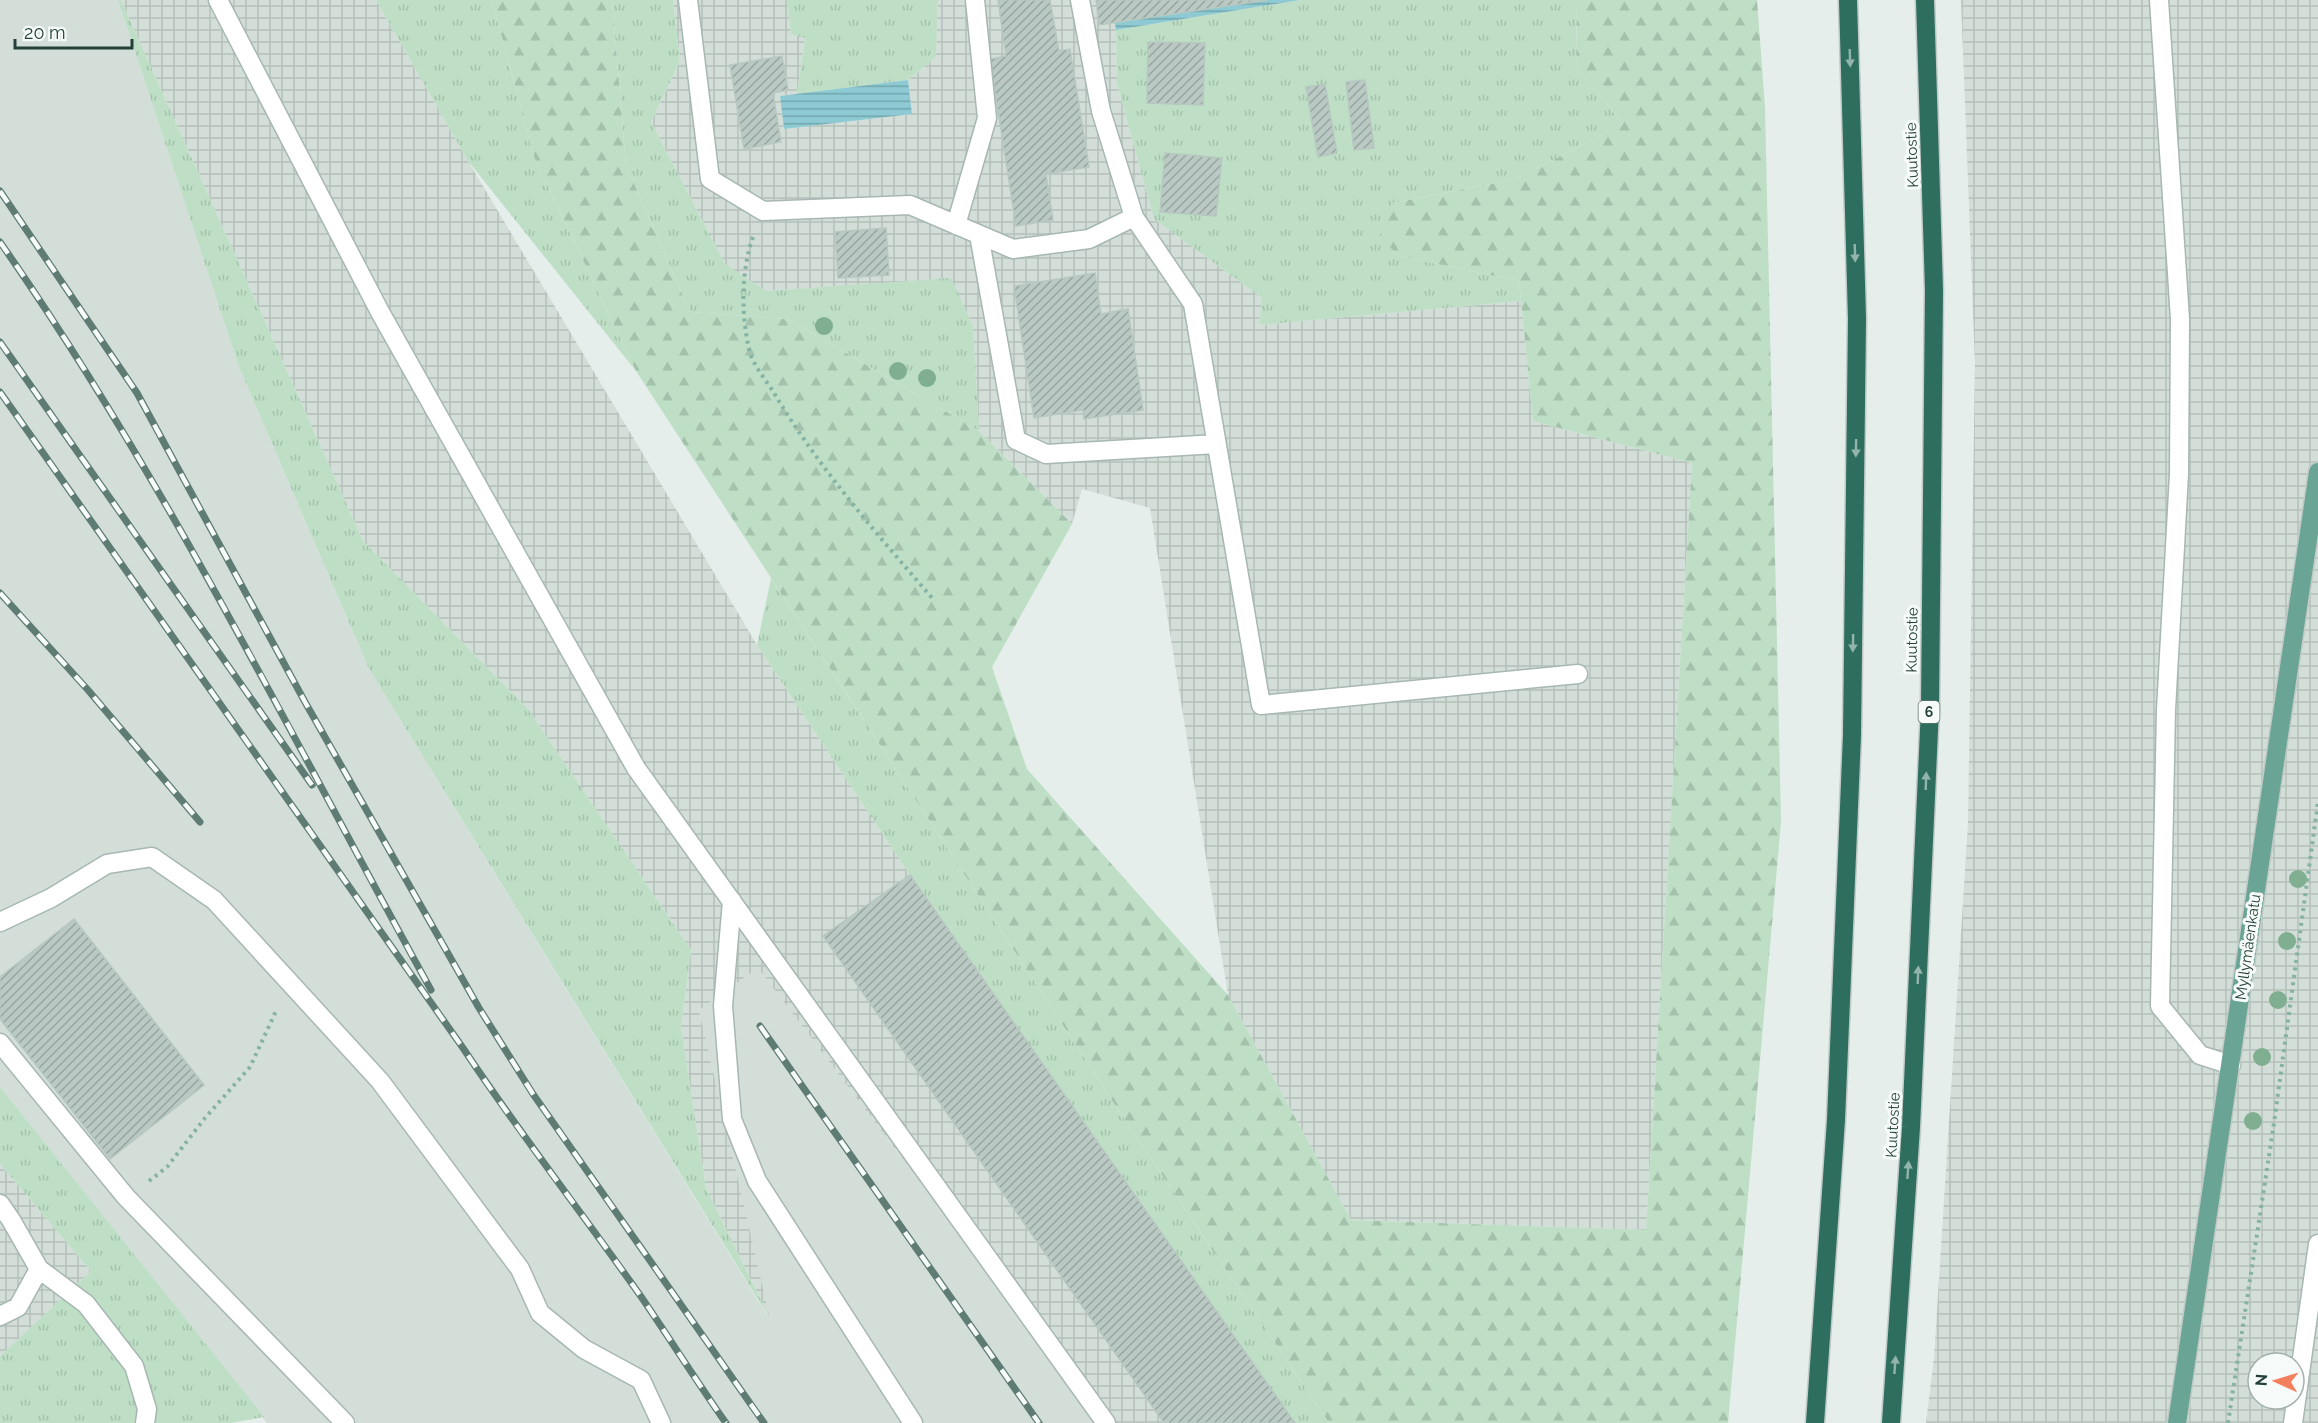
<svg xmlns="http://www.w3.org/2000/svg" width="2318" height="1423" font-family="Raleway,sans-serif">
  <defs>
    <pattern id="industrial-grid" width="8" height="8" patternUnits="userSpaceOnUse" patternTransform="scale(1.5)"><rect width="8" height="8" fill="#d3ded9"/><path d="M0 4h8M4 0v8" fill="none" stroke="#b5c0bb"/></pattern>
    <pattern id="grass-tufts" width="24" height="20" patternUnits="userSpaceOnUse" patternTransform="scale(1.5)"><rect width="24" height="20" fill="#bedfc6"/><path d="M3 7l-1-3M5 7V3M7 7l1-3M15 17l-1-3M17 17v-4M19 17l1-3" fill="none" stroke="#a3c1ab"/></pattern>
    <pattern id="forest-firs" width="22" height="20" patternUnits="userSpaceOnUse" patternTransform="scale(1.5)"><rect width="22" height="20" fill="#bedfc6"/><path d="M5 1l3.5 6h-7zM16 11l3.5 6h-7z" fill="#a3c1ab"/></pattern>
    <pattern id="water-rules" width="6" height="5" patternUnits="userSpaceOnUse" patternTransform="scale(1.5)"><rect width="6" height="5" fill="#8dcad3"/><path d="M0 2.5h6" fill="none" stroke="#73a6ac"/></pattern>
    <pattern id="building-hatch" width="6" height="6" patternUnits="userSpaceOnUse" patternTransform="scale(1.5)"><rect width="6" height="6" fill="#bac9c3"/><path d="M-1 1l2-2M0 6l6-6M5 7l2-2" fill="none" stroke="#97a59f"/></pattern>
  </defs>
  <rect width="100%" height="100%" fill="#e5eeea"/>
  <path fill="#d3ded9" d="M0 0H118L239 367 369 669 768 1317 699 1010 758 968 1103 1423H267L0 1087Z"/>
  <path fill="url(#industrial-grid)" fill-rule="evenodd" d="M121 0H376L468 161 757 645 910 875 1295 1423H1103L758 968 699 1010 770 1319 706 1188 681 1027 691 950 528 709 363 541Z
    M673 0H787L791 34 805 37 797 94 780 96 784 129 912 114 908 80 936 57 938 0H1111L1116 30 1117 84 1154 219 1262 298 1259 325 1521 301 1533 421 1692 463 1646 1230 1351 1220 1228 995 1150 508 1082 489 1072 524 979 431 973 326 951 279 765 291 725 264 651 122 680 61Z
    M1961 0H2318V1423H1926L1934 1358 1968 823 1975 363ZM2258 1363H2294V1399H2258Z
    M0 1164 91 1271 0 1356Z"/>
  <path fill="url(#grass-tufts)" d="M118 0H121L363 541 528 709 691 950 681 1027 706 1188 770 1319 369 669 239 367Z
    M376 0H492L534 157 636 371 468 161Z
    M612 0H673L680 61 651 122 725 264 766 291 951 278 973 326 979 431 788 319 690 312 626 165Z
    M787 0H938L936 57 908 80 797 94 805 38 791 34Z
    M1300 0H1577L1576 67 1623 124 1516 179 1393 203 1399 256 1519 281 1521 301 1259 325 1262 298 1154 219 1117 84 1116 30Z
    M771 578 1119 1111 1329 1423H1295L910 875 757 645Z
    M0 1087 264 1417 231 1423H0V1356L91 1271 0 1164Z"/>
  <path fill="url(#forest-firs)" d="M492 0H612L626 165 690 312 788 319 979 431 1072 524 992 667 1027 769 1228 995 1351 1220 1646 1230 1692 463 1533 421 1519 281 1399 256 1379 237 1393 203 1516 179 1623 124 1576 67 1577 0H1757L1765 107 1781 822 1728 1423H1329L1119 1111 636 371 534 157Z"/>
  <path fill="url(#water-rules)" d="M1111 0H1300L1116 30Z
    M908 80 912 114 784 129 780 96Z"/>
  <path fill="url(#building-hatch)" stroke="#b7c8c1" stroke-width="1.5" d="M998 0H1050L1059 51 1070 49 1089 167 1046 174 1053 220 1016 226 990 59 1006 56Z
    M1096 0H1267L1099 25Z
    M1148 42 1205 43 1203 105 1147 103Z
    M782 56 788 90 773 93 781 142 744 149 730 65Z
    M1365 80 1374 148 1354 150 1346 82Z
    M1325 84 1337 153 1318 157 1306 87Z
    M1165 153 1222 158 1216 216 1160 212Z
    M886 228 889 275 838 278 835 232Z
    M1095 273 1101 314 1128 309 1143 410 1084 419 1083 410 1034 418 1014 286Z
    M910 875 1295 1423H1164L823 936Z
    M74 919 204 1085 110 1159 0 1019V977Z"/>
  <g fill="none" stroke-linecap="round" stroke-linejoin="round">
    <defs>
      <path id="minor" d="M218 0 380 312 636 768 1106 1423
        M688 0 710 179 763 211 910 205 1013 249 1089 239 1134 217
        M1080 0 1101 111 1134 217 1193 304 1261 705 1578 674
        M2159 0 2180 319 2179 474 2166 710 2160 1006 2200 1055 2231 1065
        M956 225 987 118 975 0
        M979 235 1016 440 1046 454 1217 444
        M732 901 723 1006 732 1119 757 1181 913 1423
        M0 922 51 898 107 864 152 857 214 900 380 1081 520 1269 540 1313 584 1349 641 1380 661 1423
        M0 1043 126 1197 345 1423
        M0 1204 11 1220 39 1269 18 1307 0 1316
        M39 1269 86 1304 134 1366 147 1409 145 1423
        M2293 1423 2318 1244"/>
      <path id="major" d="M2177 1423 2318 472"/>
      <path id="highway" d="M1815 1423 1836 1120 1852 735 1857 319 1848 0
        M1891 1423 1911 1127 1930 708 1934 290 1925 0"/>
    </defs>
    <use href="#minor" stroke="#a7b7b1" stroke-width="21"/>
    <use href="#major" stroke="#c1cac7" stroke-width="21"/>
    <use href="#highway" stroke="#c1cac7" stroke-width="21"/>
    <path stroke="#85b2a3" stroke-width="4" stroke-dasharray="3 4.5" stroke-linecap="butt" d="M753 237C741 271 741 313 749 349 752 364 766 380 774 393 819 468 876 533 933 599
      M149 1181 167 1167 205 1118 250 1067 276 1011
      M2228 1423 2273 1130 2318 802"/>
    <use href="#minor" stroke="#fff" stroke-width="18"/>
    <use href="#major" stroke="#69a494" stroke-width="18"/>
    <use href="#highway" stroke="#2e6e5f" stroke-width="18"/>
    <defs>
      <path id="rail" d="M0 191 137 393 305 702 479 1008 533 1094 764 1423
        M0 242C165 478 292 738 431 990
        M0 342 312 785
        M0 392 463 1048C520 1134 583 1214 642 1298 670 1339 697 1382 726 1423
        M0 593 88 690 200 822
        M760 1026 1039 1423"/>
    </defs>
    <use href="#rail" stroke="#5e7c73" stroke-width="7"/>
    <use href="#rail" stroke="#f6faf8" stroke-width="4.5" stroke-dasharray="14" stroke-linecap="butt"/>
  </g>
  <g fill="#80ae91">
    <circle cx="824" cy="326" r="9"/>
    <circle cx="898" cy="371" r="9"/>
    <circle cx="927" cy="378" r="9"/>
    <circle cx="2298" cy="879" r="9"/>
    <circle cx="2287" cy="941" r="9"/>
    <circle cx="2278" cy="1000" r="9"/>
    <circle cx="2262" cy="1057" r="9"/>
    <circle cx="2253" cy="1121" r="9"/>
  </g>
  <defs><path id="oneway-solid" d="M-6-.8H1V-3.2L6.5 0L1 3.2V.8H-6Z" transform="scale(1.5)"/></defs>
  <g fill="#92b4ac">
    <use href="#oneway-solid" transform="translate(1850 58) rotate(88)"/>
    <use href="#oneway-solid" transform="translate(1855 253) rotate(88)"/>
    <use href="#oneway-solid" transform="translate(1856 448) rotate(91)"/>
    <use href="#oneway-solid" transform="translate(1853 643) rotate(91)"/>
    <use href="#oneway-solid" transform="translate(1926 781) rotate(-88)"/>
    <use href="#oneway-solid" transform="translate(1918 975) rotate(-88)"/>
    <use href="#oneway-solid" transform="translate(1908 1170) rotate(-86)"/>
    <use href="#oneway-solid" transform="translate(1895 1365) rotate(-86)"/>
  </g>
  <g text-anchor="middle" stroke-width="6" stroke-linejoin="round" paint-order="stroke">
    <rect fill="#f6faf8" stroke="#627872" stroke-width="1.5" x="1918.5" y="701" width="21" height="22" rx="4.5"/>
    <g font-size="14" font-weight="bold" fill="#234138">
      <text x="1929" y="717">6</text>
    </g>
    <g font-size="15" fill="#234138" stroke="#f6faf8">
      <text transform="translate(1912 155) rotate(-92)" y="5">Kuutostie</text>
      <text transform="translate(1912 640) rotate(-89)" y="5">Kuutostie</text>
      <text transform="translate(2248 947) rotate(-82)" y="5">Myllymäenkatu</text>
      <text transform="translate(1893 1125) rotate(-87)" y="5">Kuutostie</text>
    </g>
  </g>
  <g transform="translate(2276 1381) rotate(274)"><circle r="28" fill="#f6faf8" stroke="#a2b0ab" stroke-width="1.5"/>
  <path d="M0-4.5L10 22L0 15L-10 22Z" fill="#f47f5d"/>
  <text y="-9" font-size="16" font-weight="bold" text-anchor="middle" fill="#234138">N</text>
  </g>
  <path d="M15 39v9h117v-9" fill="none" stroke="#234138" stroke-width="3"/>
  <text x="24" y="39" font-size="18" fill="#234138" stroke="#f6faf8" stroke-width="4.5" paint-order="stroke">20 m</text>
</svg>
